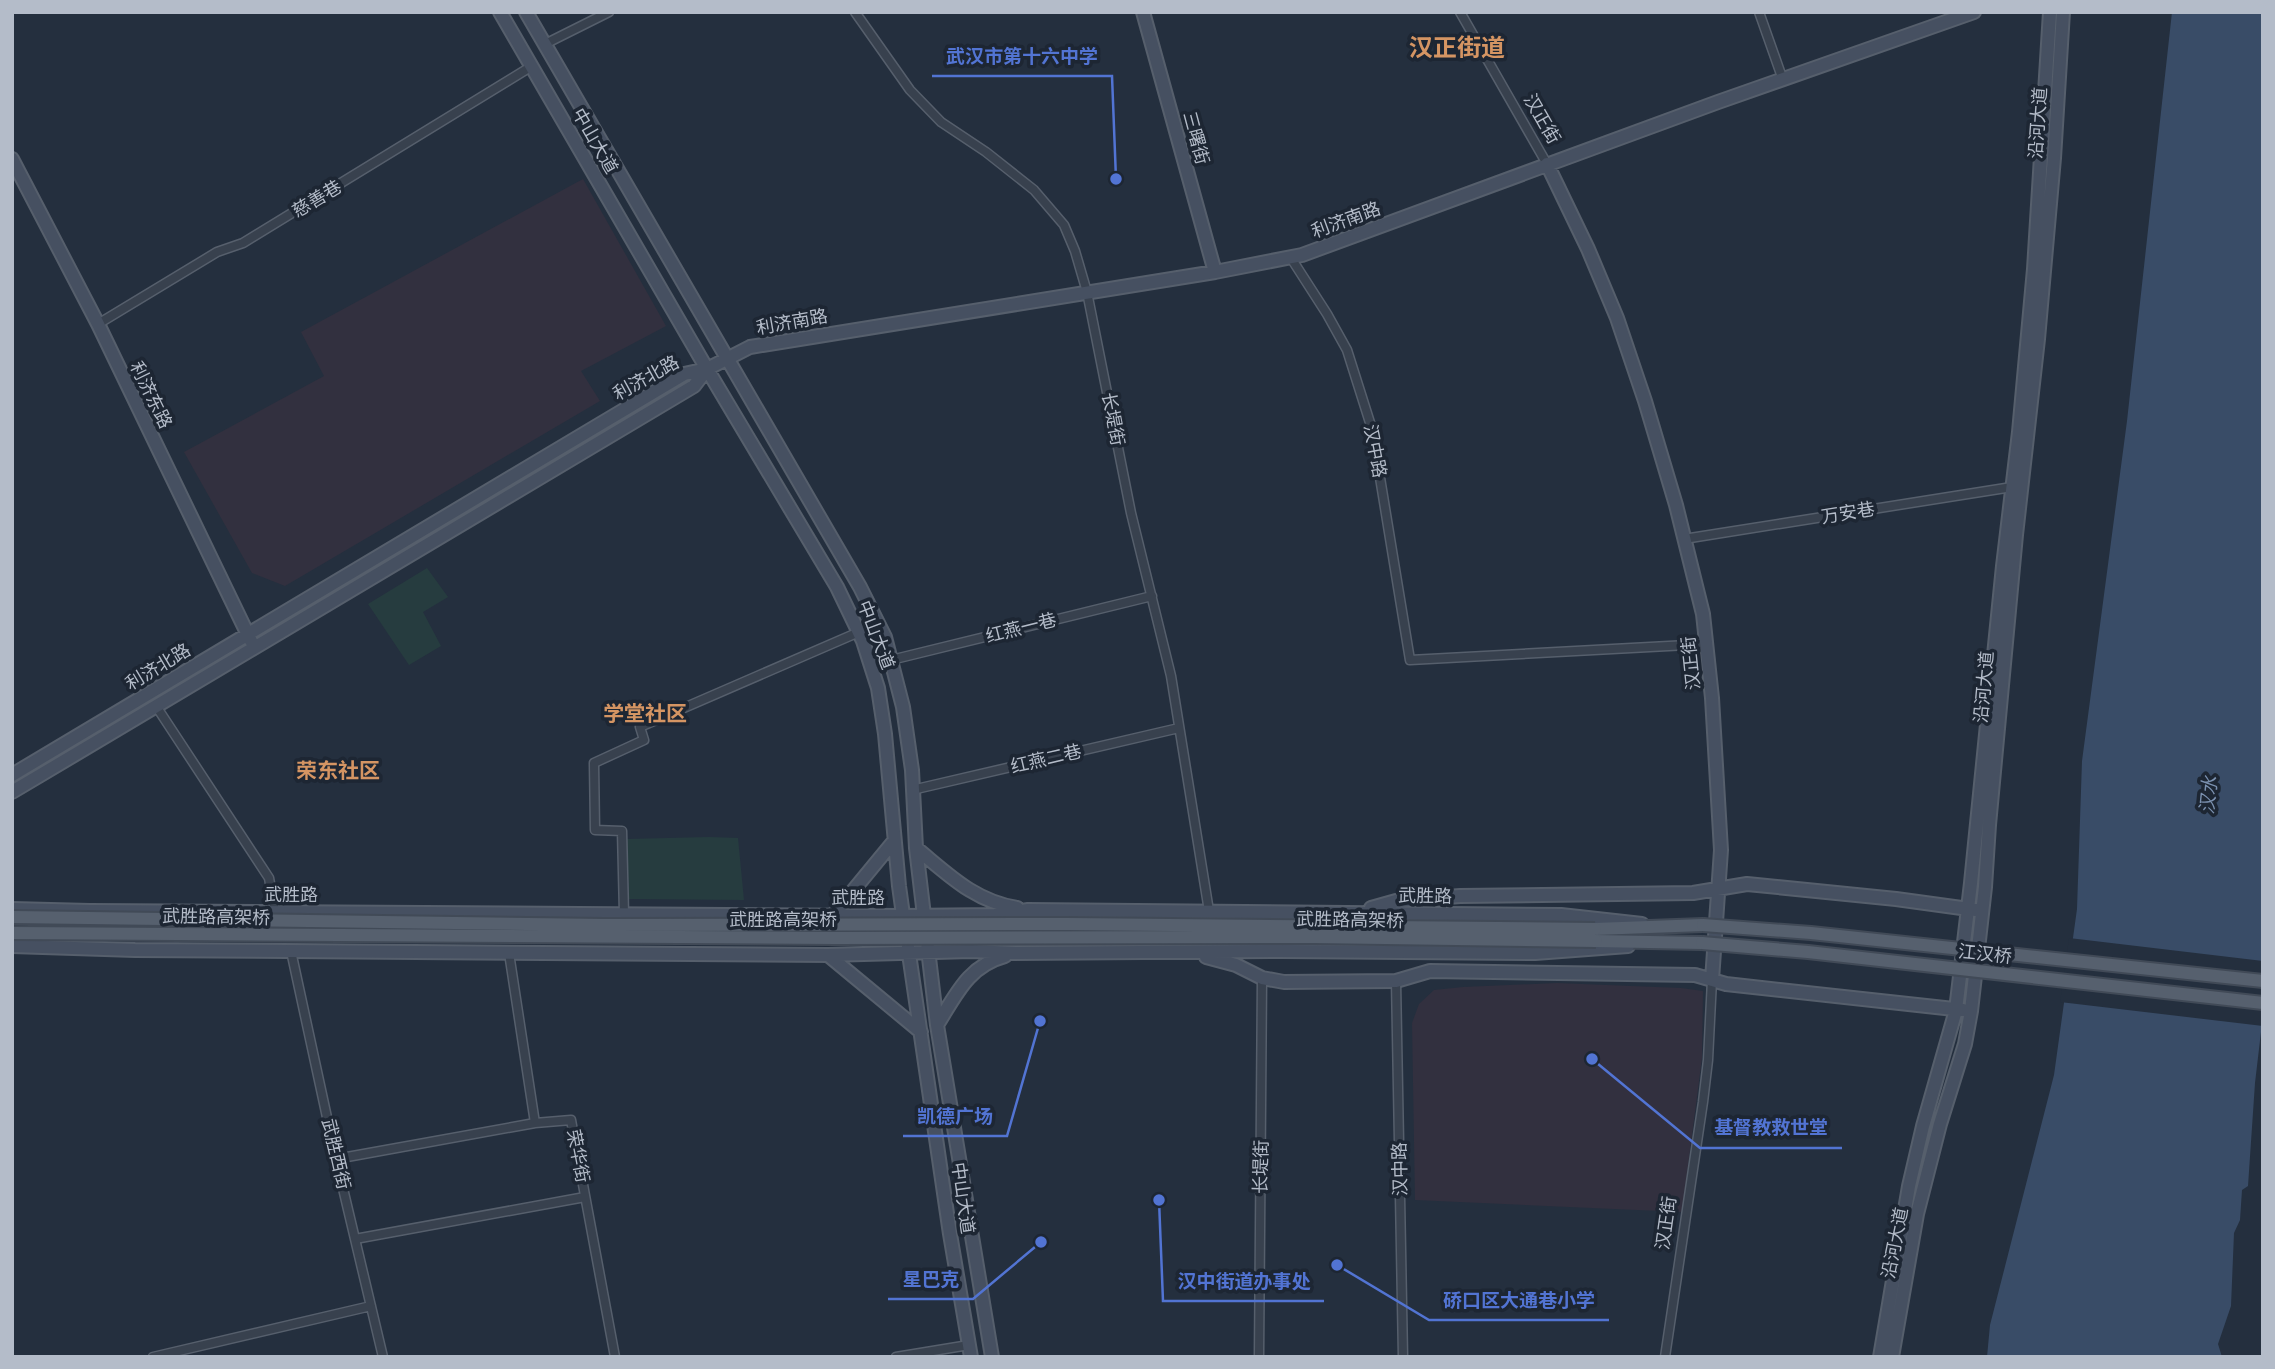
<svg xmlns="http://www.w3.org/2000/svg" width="2275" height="1369" font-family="'Titillium Web','Noto Sans SC',sans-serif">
  <rect width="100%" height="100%" fill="#242f3e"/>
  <path fill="#32303f" d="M583 179 666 326 581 371 600 401 285 586 252 573 184 452 324 376 301 332Z
    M1557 983 1681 988 1703 991 1702 1058 1682 1212 1415 1200 1412 1023 1419 1004 1434 990 1463 987Z"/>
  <path fill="#263c3f" d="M427 568 448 597 423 612 441 646 409 665 368 604Z
    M708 837 738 838 744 900 629 899 627 839Z"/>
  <path fill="#394c67" d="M2172 12H2263V1015L2255 1083 2248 1186 2242 1190 2240 1220 2234 1233 2231 1306 2218 1344 2222 1357H1987L1990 1325 2054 1075 2077 909 2082 761 2127 421Z"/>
  <path fill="#242f3e" d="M2069 938 2263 961V1026L2060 1002Z"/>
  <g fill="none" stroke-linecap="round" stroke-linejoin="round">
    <defs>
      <path id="street" d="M855 12 910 90 941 122 986 152 1034 190 1064 225 1075 251 1087 292 1131 513 1171 676 1209 911
        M1460 12 1547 164
        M1759 12 1783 80
        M545 44 609 12
        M1291 258 1327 314 1347 350 1372 429 1410 660 1706 644
        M98 324 217 252 243 243 532 66
        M1684 539 2012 487
        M891 660 1152 596
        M156 706 269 878 275 912
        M912 790 1179 728
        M624 914 622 831 595 830 594 763 644 740 640 727 859 632
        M291 951 336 1159 383 1357
        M509 953 535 1123 571 1120 615 1357
        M1396 981 1403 1357
        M336 1159 535 1123
        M355 1239 585 1197
        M153 1357 371 1306
        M896 1357 969 1345
        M1259 1357 1262 978
        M1665 1357 1703 1102 1708 1060 1712 980"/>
      <path id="secondary" d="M500 12 707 369 837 587 863 641 878 688 885 734 899 886 904 922
        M526 12 860 587 885 637 903 707 912 770 916 848 937 1025 992 1357
        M1143 12 1215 272
        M12 159 98 324 251 641
        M1547 164 1588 249 1617 318 1645 401 1676 505 1703 614 1712 698 1721 850 1712 980
        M12 775 684 374 707 369 750 347 1215 272 1302 255 1718 102 1974 12
        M12 792 694 386 707 369
        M916 848C949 875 974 901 1017 908
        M1371 908 1396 901 1460 896 1693 893 1747 884 1896 899 1976 910
        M12 909 90 911 903 916 995 915 1028 910 1561 915 1642 924
        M833 915 894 841
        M12 946 135 950 828 955 971 951 1015 953 1282 951 1535 953 1628 946
        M908 947 950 1234 971 1357
        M828 955 921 1032
        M1206 957 1236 965 1262 978 1284 982 1396 981 1430 971 1695 975 1726 984 1963 1010
        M937 1025C956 995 968 966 1005 956
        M1880 1357 1909 1186 1923 1126 1956 1010 1971 883 2003 566 2019 432 2034 269 2050 12
        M1892 1357 1917 1214 1940 1124 1965 1044 1971 1011 1985 887 1989 825 2016 535 2038 339 2054 158 2063 12"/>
      <path id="primary" d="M1595 929 1703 925
        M1596 941 1702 943"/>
    </defs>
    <use href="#street" stroke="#565f6c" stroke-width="11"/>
    <use href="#secondary" stroke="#565f6c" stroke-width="16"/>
    <use href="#primary" stroke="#414a57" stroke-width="16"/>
    <use href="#street" stroke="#38414e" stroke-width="8"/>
    <use href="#secondary" stroke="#465061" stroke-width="12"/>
    <use href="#primary" stroke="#56606e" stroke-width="12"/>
    <defs>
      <path id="primary-bridge" d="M12 917 604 925 1069 924 1595 929
        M1703 925 1811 933 2263 981
        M12 933 836 938 1313 937 1596 941
        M1702 943 1808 952 2263 1003"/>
    </defs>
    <use href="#primary-bridge" stroke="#414a57" stroke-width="16" stroke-linecap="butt"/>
    <use href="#primary-bridge" stroke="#56606e" stroke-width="12"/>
  </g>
  <g text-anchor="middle" stroke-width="7" stroke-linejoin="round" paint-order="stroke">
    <g font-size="18" fill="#b4bcc9" stroke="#1d2633">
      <text transform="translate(1542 119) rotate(60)" y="6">汉正街</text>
      <text transform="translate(2038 123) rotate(-86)" y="6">沿河大道</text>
      <text transform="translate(1196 138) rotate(75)" y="6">三曙街</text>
      <text transform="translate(595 141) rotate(60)" y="6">中山大道</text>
      <text transform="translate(317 199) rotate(-31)" y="6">慈善巷</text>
      <text transform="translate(1346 220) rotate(-20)" y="6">利济南路</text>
      <text transform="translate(792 322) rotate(-10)" y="6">利济南路</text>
      <text transform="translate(646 378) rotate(-29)" y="6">利济北路</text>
      <text transform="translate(151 395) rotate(64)" y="6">利济东路</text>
      <text transform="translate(1113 419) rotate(79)" y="6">长堤街</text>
      <text transform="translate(1375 451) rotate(79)" y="6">汉中路</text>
      <text transform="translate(1848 513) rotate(-9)" y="6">万安巷</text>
      <text transform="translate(1021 628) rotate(-14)" y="6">红燕一巷</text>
      <text transform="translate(876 635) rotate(69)" y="6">中山大道</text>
      <text transform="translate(1691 663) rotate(-96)" y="6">汉正街</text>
      <text transform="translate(158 667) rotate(-31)" y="6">利济北路</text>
      <text transform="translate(1984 687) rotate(-85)" y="6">沿河大道</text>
      <text transform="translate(1046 759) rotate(-13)" y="6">红燕二巷</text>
      <text x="291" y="901">武胜路</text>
      <text transform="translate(1425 896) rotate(1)" y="6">武胜路</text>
      <text x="858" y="904">武胜路</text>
      <text transform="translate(216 917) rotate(1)" y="6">武胜路高架桥</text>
      <text x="783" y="926">武胜路高架桥</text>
      <text transform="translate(1350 920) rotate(1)" y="6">武胜路高架桥</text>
      <text transform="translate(1985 954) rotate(6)" y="6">江汉桥</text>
      <text transform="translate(336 1154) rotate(77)" y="6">武胜西街</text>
      <text transform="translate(578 1156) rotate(79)" y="6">荣华街</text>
      <text transform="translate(1261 1167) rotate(-89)" y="6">长堤街</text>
      <text transform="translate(1400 1169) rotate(-91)" y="6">汉中路</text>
      <text transform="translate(963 1198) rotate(82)" y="6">中山大道</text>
      <text transform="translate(1666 1223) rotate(-82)" y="6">汉正街</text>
      <text transform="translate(1895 1243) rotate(-79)" y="6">沿河大道</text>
    </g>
    <g font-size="19" font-style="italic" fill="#7c92b1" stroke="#1d2633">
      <text transform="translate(2208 795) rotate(-84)" y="7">汉水</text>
    </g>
    <g font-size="21" font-weight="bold" fill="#d59563" stroke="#1d2633">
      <text x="645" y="721">学堂社区</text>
      <text x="338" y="778">荣东社区</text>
    </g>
    <g font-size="24" font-weight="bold" fill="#d59563" stroke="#1d2633">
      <text x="1457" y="56">汉正街道</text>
    </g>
  </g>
  <path fill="none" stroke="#5274d3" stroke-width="2.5" d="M1116 179L1112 76H932M1040 1021L1007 1136H903M1592 1059L1700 1148H1842M1041 1242L973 1299H888M1159 1200L1163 1301H1324M1337 1265L1429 1320H1609"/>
  <g fill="#5274d3" stroke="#1d2633" stroke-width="2.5">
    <circle cx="1116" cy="179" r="7"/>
    <circle cx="1040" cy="1021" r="7"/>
    <circle cx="1592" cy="1059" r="7"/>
    <circle cx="1041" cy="1242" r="7"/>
    <circle cx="1159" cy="1200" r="7"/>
    <circle cx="1337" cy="1265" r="7"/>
  </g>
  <g font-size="19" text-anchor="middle" font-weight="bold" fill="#5274d3" stroke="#1d2633" stroke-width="7" stroke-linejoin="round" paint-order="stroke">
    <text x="1022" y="63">武汉市第十六中学</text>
    <text x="955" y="1123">凯德广场</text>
    <text x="1771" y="1134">基督教救世堂</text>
    <text x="931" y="1286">星巴克</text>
    <text x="1244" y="1288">汉中街道办事处</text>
    <text x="1519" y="1307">硚口区大通巷小学</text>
  </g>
  <rect width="2275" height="1369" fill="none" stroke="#b4bcc9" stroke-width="28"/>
</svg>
